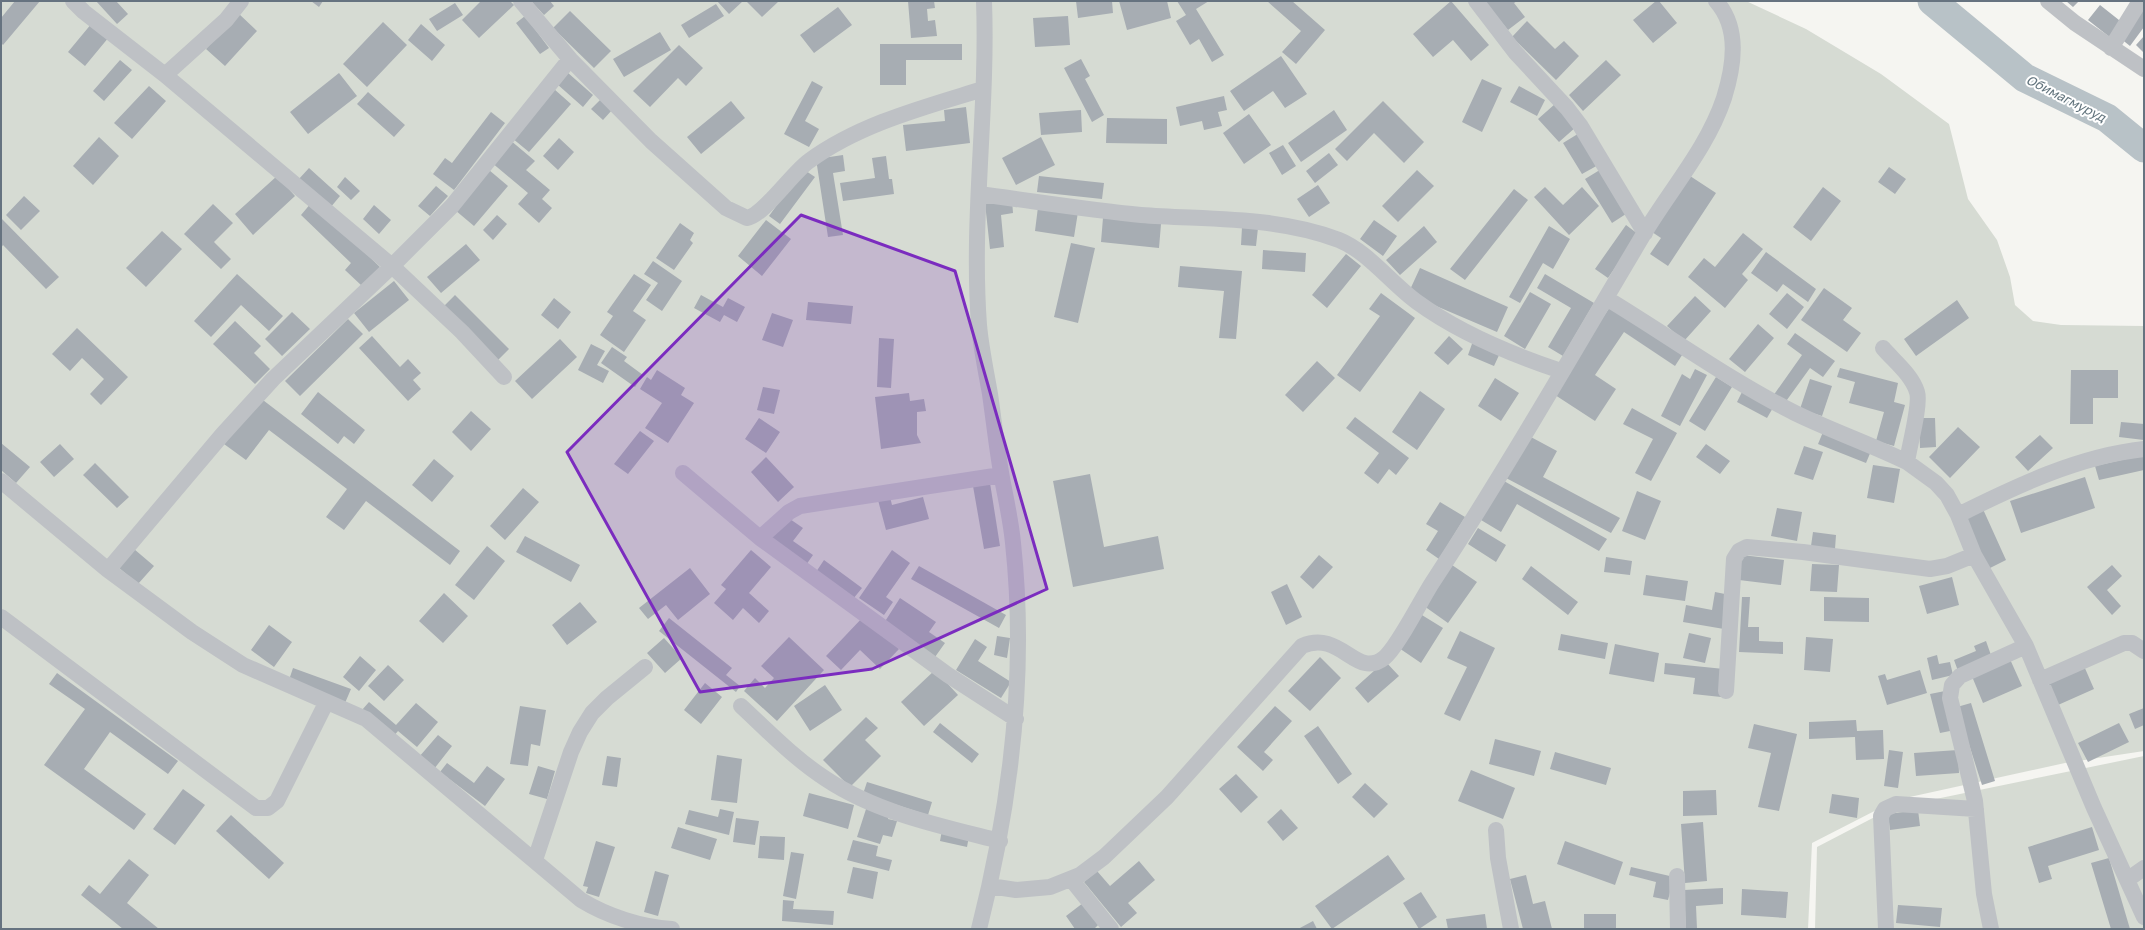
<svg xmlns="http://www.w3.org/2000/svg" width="2145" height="930" font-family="'Golos Text',sans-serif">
  <rect width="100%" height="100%" fill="#f5f5f1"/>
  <path fill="#d6dbd3" d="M1 1H1746L1806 29 1881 74 1949 124 1968 199 1997 240 2010 277 2015 305 2033 321 2061 325 2144 326V751L2065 763 1896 800 1812 843 1808 929H1Z
    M2144 756V929H1815L1817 847 1892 808Z"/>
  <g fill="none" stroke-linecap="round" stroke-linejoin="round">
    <path stroke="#b8c2c7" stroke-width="29" d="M1932 1 2025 78 2107 118 2144 148"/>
  </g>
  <path fill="#a7adb3" d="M15 1H40L3 45 1 43V18Z
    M96 1H116L128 14 117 24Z
    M311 1H323L319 7Z
    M481 1H510L514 5 479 38 462 20Z
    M531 1H550L554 6 544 15Z
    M717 1H743L729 14Z
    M746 1H779L762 17Z
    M908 1H934L935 8 927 9 928 21 935 20 937 36 911 38Z
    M1076 1H1112L1113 13 1078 18Z
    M1119 1H1167L1171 18 1127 30Z
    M1177 1H1209L1196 9 1224 55 1212 62 1199 39 1190 45 1176 21 1186 15Z
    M1267 1H1292L1325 30 1296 64 1282 52 1301 31Z
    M1451 1 1489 45 1471 61 1453 40 1433 57 1413 34Z
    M1484 1H1517L1514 3 1525 17 1508 30Z
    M1656 1H1659L1677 23 1653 43 1633 20Z
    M2066 1H2079L2073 7Z
    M455 3 463 15 437 31 429 19Z
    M716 4 724 16 689 38 681 25Z
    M2144 4V27L2130 46 2120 38Z
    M2100 5 2124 24 2112 39 2088 20Z
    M838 7 852 25 814 53 800 35Z
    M570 11 611 51 594 68 553 28Z
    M238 13 257 31 225 66 206 49Z
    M525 16 549 48 540 54 516 23Z
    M1068 16 1070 45 1035 47 1033 18Z
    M1527 21 1555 49 1564 41 1579 56 1556 80 1512 37Z
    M383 22 407 45 367 87 343 64Z
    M92 23 109 37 85 66 68 52Z
    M421 24 445 45 432 61 408 40Z
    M660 32 671 50 624 77 613 59Z
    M2144 36V53L2136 45Z
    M880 44H962V60H906V85H880Z
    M679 45 703 68 686 86 678 78 650 107 633 91Z
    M1281 56 1307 94 1285 108 1273 91 1244 111 1230 91Z
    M1081 59 1090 76 1085 79 1104 115 1092 122 1064 68Z
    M120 60 132 70 104 101 93 91Z
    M1606 60 1621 75 1583 111 1569 95Z
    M567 72 593 95 583 107 557 84Z
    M339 73 357 96 308 134 290 112Z
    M1482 79 1502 88 1482 132 1462 122Z
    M812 81 823 87 805 121 819 129 809 147 784 134Z
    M149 86 166 101 132 139 114 123Z
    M1519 86 1545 100 1537 116 1510 102Z
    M554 89 571 104 529 152 512 138Z
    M368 92 405 125 394 137 357 104Z
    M1224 96 1227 110 1218 112 1222 126 1204 130 1202 121 1180 126 1176 107Z
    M601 99 612 110 603 120 591 109Z
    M731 101 745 118 701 154 687 137Z
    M1383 101 1424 142 1404 163 1374 133 1347 161 1335 149Z
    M1555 104 1576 127 1559 142 1538 119Z
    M966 107 970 143 906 151 903 125 945 121 944 110Z
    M1081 110 1082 132 1041 135 1039 113Z
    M1334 110 1347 130 1301 162 1288 143Z
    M491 112 505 123 454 190 433 174 445 158 452 163Z
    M1249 114 1271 145 1244 164 1223 133Z
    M1107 118 1167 119V144L1106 143Z
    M1581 132 1600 164 1582 174 1563 143Z
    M99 137 119 156 93 185 73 166Z
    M1041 137 1055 165 1016 185 1002 158Z
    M559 138 574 152 558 170 543 156Z
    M510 140 535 161 526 170 550 190 542 199 552 208 539 223 518 204 528 193 491 162Z
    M1283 145 1296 166 1282 175 1269 153Z
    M1329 153 1338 165 1315 183 1306 171Z
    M843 155 845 171 833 173 843 235 828 237 816 159Z
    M886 156 889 179H892L894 194 843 201 840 183 875 178 872 158Z
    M1889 167 1906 179 1895 194 1878 182Z
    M309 168 340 196 330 208 298 180Z
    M1603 168 1629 212 1612 223 1585 179Z
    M803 169 815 177 780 224 769 216Z
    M489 170 508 186 474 226 455 210Z
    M1417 170 1434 186 1398 222 1382 206Z
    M1687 174 1716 193 1668 266 1650 254 1661 238 1649 230Z
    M277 176 295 196 253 235 235 214Z
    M1039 176 1104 183 1102 199 1037 192Z
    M345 177 360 191 351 200 337 187Z
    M1318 185 1330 203 1309 217 1297 199Z
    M436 186 448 196 430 216 418 206Z
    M1545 187 1563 205 1582 187 1599 206 1569 235 1534 197Z
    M1823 187 1841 201 1811 241 1793 227Z
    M1514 189 1528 200 1465 280 1450 269Z
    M24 196 40 211 21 230 6 215Z
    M1012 200 1013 213 1001 215 1004 247 990 249 985 203Z
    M312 202 380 267 362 286 345 270 351 263 301 215Z
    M213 204 233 223 214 242 231 259 221 269 184 234Z
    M374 205 391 220 379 234 363 219Z
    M1038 207 1078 212 1074 237 1035 231Z
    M497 215 507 224 493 240 483 230Z
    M1 218 59 277 46 289 3 245 1 248Z
    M1103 218 1161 224 1159 248 1101 242Z
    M766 220 791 239 762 276 738 256Z
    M1374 220 1397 236 1383 256 1360 239Z
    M680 223 694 233 690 240 693 243 674 270 656 258Z
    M1626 225 1638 234 1608 278 1595 269Z
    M1424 226 1437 242 1400 275 1386 260Z
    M1549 226 1570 239 1553 269 1543 263 1520 303 1509 297Z
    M1242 227 1258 228 1256 246 1241 245Z
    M162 231 182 249 146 287 126 268Z
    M1743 233 1763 249 1742 274 1748 280 1725 308 1688 277 1704 258 1715 267Z
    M1071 243 1095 248 1078 323 1054 317Z
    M466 244 480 260 441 293 427 277Z
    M1263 250 1306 253 1305 272 1262 269Z
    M1766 252 1816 289 1808 302 1783 284 1777 292 1751 273Z
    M1346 254 1361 266 1327 308 1312 295Z
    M653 261 682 281 662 311 646 300 658 283 644 274Z
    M1180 266 1242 271 1236 339 1219 338 1224 291 1178 287Z
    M1420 268 1508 307 1497 332 1408 294Z
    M237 274 283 316 269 331 241 305 211 337 194 321Z
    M634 274 651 285 633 311 646 320 624 352 600 335 613 316 607 312Z
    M1545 274 1594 303 1563 356 1548 347 1571 308 1537 288Z
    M394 281 409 300 369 332 354 313Z
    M1824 288 1852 308 1843 320 1861 333 1847 352 1801 320Z
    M1530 292 1551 304 1525 349 1504 336Z
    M1381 293 1415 318 1360 392 1337 375 1380 316 1369 309Z
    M1787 293 1804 307 1787 329 1769 314Z
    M455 295 509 349 498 360 444 306Z
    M701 295 723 307 728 298 745 307 737 322 724 315 720 322 694 308Z
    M1695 296 1711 311 1684 341 1667 326Z
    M554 298 571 312 558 329 541 315Z
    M1957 300 1969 318 1916 356 1904 339Z
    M808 302 853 306 851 324 806 320Z
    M1612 304 1684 352 1675 366 1624 332 1595 375 1616 389 1595 421 1552 393Z
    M292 312 310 329 282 356 265 339Z
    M772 313 793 320 783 347 762 340Z
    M348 319 363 334 300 396 285 381Z
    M235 321 261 346 254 353 270 369 255 384 213 344Z
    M1758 324 1774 338 1745 372 1729 359Z
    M77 328 128 377 101 405 90 394 104 379 82 358 70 371 52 354Z
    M1795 333 1835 361 1823 377 1810 368 1784 404 1773 396 1802 355 1787 344Z
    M372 336 400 367 408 359 421 373 413 380 421 389 408 401 359 348Z
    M1449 336 1463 349 1448 365 1434 353Z
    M879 338 894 339 891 388 877 387Z
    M560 339 577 357 532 399 515 381Z
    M1473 341 1500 353 1494 366 1468 355Z
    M591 344 605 351 597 365 609 371 603 383 578 370Z
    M612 347 627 357 624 361 643 375 635 387 601 363Z
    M1317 361 1335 378 1303 412 1285 395Z
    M1840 368 1898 383 1894 402 1905 405 1894 446 1876 441 1884 412 1849 403 1855 382 1837 377Z
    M1695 369 1707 375 1680 426 1661 416 1682 374 1690 379Z
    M657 370 685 388 681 395 694 403 668 443 645 428 662 403 640 389 647 377 651 380Z
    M2071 370H2118V398H2093V424H2070Z
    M1716 377 1732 387 1705 431 1689 421Z
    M1495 378 1519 393 1501 421 1478 406Z
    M1810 379 1832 386 1822 416 1800 409Z
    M763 387 780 390 774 414 757 410Z
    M1743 390 1774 406 1767 418 1737 402Z
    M1420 391 1445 409 1417 450 1392 432Z
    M318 392 365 430 354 444 344 436 338 444 301 414Z
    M909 393 910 401 924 399 926 411 917 412V435L921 443 881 449 875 397Z
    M259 397 460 551 450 565 366 501 344 530 326 517 347 489 269 430 246 460 224 444Z
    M1632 408 1677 433 1651 481 1635 473 1653 439 1623 424Z
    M471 411 491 429 471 451 452 432Z
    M1355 417 1409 458 1396 475 1389 469 1378 484 1364 473 1379 453 1346 428Z
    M759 418 780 432 766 453 745 439Z
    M1919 418H1935L1936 447 1920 448Z
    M2121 422 2144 424V440L2119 437Z
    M1958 427 1980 447 1950 478 1929 457Z
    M640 431 654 441 628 474 614 464Z
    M1823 432 1871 451 1866 463 1818 444Z
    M2040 435 2053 448 2028 471 2015 457Z
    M1529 436 1557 451 1543 477 1620 518 1611 533 1506 478Z
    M1 443 30 467 16 483 1 470Z
    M60 444 74 459 54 477 40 462Z
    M1706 444 1730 461 1720 474 1696 457Z
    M1804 446 1823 452 1813 480 1794 474Z
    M2144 455V470L2099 480 2095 466Z
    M766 457 794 487 778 502 751 472Z
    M434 459 454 476 432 502 412 485Z
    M95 463 129 497 117 508 83 475Z
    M1873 465 1900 469 1894 503 1867 498Z
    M1090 474 1104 547 1158 536 1164 569 1073 587 1053 481Z
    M2085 477 2095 508 2021 533 2010 501Z
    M1504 481 1607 539 1599 551 1517 504 1501 532 1481 520Z
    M990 483 1000 546 984 549 973 486Z
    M523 488 539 502 505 540 490 526Z
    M1637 491 1661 501 1645 540 1622 531Z
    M890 497 892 505 923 497 929 519 886 530 878 500Z
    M1440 502 1465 517 1439 559 1426 550 1438 531 1426 524Z
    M1982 507 2006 560 1988 569 1964 516Z
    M1777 508 1802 512 1797 541 1771 536Z
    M787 517 803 528 793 541 813 555 806 565 771 539Z
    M1478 528 1506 545 1496 562 1468 544Z
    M1813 532 1836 535 1835 549 1811 546Z
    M525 536 580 565 571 582 516 552Z
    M487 546 505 561 474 600 455 585Z
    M134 549 154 566 138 584 118 567Z
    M751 550 771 567 749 593 769 611 759 623 743 608 733 620 714 603 726 589 721 585Z
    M892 550 910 563 886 597 893 602 884 615 859 598Z
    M1319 555 1333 567 1313 589 1300 577Z
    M1742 555 1784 560 1781 585 1739 580Z
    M1606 557 1632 561 1630 575 1604 572Z
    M824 560 862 588 853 599 816 572Z
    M1812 564 1839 565 1837 592 1810 591Z
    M1452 565 1477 582 1448 623 1424 606Z
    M2112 565 2122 576 2107 590 2121 606 2112 615 2087 587Z
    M919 566 1006 615 999 628 911 579Z
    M1531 566 1578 602 1568 615 1522 579Z
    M690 568 710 594 678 620 666 605 648 619 639 608Z
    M1646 575 1688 581 1685 601 1643 595Z
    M1952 577 1959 605 1927 614 1919 586Z
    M1287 584 1302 617 1286 625 1271 592Z
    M1715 592 1730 595 1724 629 1683 622 1686 605 1712 610Z
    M444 593 468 616 443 643 419 621Z
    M1742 597H1750L1748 627H1759V641L1783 642V654L1739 652Z
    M1824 597 1869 598V622L1824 621Z
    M900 598 936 622 929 632 945 643 935 657 884 623Z
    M580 602 597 622 567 645 552 625Z
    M1417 612 1443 628 1421 663 1396 646Z
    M864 616 899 649 880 669 860 650 841 670 826 656Z
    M669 618 732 668 726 675 740 686 736 692 659 631Z
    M269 625 292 642 274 667 251 650Z
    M1460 631 1495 648 1460 721 1444 714 1467 667 1447 658Z
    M1689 633 1711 638 1705 663 1683 658Z
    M1561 634 1608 643 1605 659 1558 650Z
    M997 636 1010 638 1007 658 994 655Z
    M789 637 824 670 777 721 744 691 755 678 765 688 774 678 761 666Z
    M1806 637 1833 639 1830 672 1804 670Z
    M664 638 682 658 665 673 647 653Z
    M975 639 987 647 978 661 1011 682 1001 698 956 670Z
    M1986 641 1992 658 1958 671 1954 660 1976 651 1974 646Z
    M1615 644 1659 653 1654 682 1609 674Z
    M1937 655 1939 664 1950 662 1953 675 1932 680 1927 658Z
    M360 656 376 670 359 691 343 677Z
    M1320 657 1341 678 1310 711 1288 691Z
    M2009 657 2022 686 1983 703 1971 674Z
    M1385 661 1399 676 1368 703 1355 688Z
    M1665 663 1724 669 1721 697 1693 694 1695 678 1664 674Z
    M388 665 404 680 384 701 368 686Z
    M2084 666 2094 689 2058 705 2048 682Z
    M293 668 351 689 345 703 288 683Z
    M935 670 958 695 924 726 901 702Z
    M1920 670 1927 693 1887 705 1878 676 1885 674 1887 680Z
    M57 673 178 761 168 774 110 732 84 769 146 814 134 830 44 765 85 709 49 684Z
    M705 683 722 697 701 724 684 710Z
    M825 685 842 710 810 731 794 706Z
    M1945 691 1955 730 1940 733 1930 694Z
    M369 702 396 725 416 703 438 722 417 747 398 731 393 737 362 710Z
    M1971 703 1995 781 1982 785 1957 707Z
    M520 706 546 710 540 746 531 744 528 766 510 764Z
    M1275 706 1292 721 1264 752 1273 760 1263 771 1237 747Z
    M2144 708V725L2135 729 2129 714Z
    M866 717 878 728 865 740 881 756 850 787 823 760Z
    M1856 720 1857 731 1883 730 1884 759 1856 760 1855 737 1809 739V722Z
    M940 723 979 754 972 763 933 732Z
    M2119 723 2129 742 2088 762 2078 743Z
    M1754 724 1797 734 1779 811 1758 807 1771 753 1748 748Z
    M1318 726 1352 774 1338 784 1304 736Z
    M438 735 452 746 434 769 419 757Z
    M1495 739 1541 751 1534 776 1489 764Z
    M1889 750 1903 752 1898 788 1884 786Z
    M1958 750 1959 773 1916 776 1914 753Z
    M1555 752 1611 768 1606 785 1550 769Z
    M717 755 742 759 737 803 711 800Z
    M607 756 621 758 617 787 602 785Z
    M447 763 474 783 487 766 505 779 485 806 440 772Z
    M538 766 555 771 547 799 529 794Z
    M1471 770 1515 788 1503 819 1458 801Z
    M1236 774 1258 797 1241 813 1219 789Z
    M867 782 932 802 928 815 863 794Z
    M1365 783 1388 804 1374 818 1352 797Z
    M183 789 205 805 175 845 153 829Z
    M1716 790 1717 815 1683 816V791Z
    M809 793 854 805 848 829 803 816Z
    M1832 794 1859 798 1857 818 1829 813Z
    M867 806 890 813 888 819 897 821 892 837 883 835 880 844 857 837Z
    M720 809 734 812 729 835 685 824 689 810 718 817Z
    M1281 809 1298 828 1283 841 1267 822Z
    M1918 810 1920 826 1890 830 1888 814Z
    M231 815 284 863 269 879 216 831Z
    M736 818 759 821 755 845 733 842Z
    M1703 822 1707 881 1685 883 1681 824Z
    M678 827 717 839 710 860 671 848Z
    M2092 827 2099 850 2048 866 2052 879 2039 883 2028 847Z
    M942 830 969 836 967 847 940 841Z
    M760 836 785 837 784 860 758 858Z
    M853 840 878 846 876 856 892 860 889 871 847 860Z
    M596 841 615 847 599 897 586 893 588 887 583 886Z
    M1565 841 1623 862 1615 885 1557 864Z
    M791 852 804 854 796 899 783 896Z
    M1388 855 1405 879 1332 929 1315 906Z
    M2109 858 2130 929H2111L2091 863Z
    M129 859 149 875 127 903 159 929H123L81 895 89 885 100 894Z
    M1139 861 1155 880 1128 903 1137 913 1121 927 1084 882 1097 871 1110 886Z
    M853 867 878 872 873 899 847 893Z
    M1631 867 1674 877 1668 900 1653 897 1656 882 1629 875Z
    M655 871 669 875 658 916 644 912Z
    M1526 875 1533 904 1545 901 1552 929H1523L1510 879Z
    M1723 888V904L1696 906 1697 929H1686L1684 890Z
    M1742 889 1788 892 1786 918 1741 915Z
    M1421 892 1437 917 1419 929 1403 903Z
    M783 900 794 901 793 909 834 911 833 925 782 921Z
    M1083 903 1099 924 1094 929H1075L1066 916Z
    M1898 905 1942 908 1940 927 1896 923Z
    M1485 914 1487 929H1448L1446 919Z
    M1584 914H1616V929H1584Z
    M1313 921 1317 929H1298Z"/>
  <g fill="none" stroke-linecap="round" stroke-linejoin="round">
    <path stroke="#bec1c5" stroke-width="16" d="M73 1 84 12 165 75 392 266 452 206 570 59 521 1
      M1476 1 1515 52 1567 108 1580 125 1645 233
      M2048 1 2075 23 2144 69
      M2111 48 2140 1
      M570 59 651 141 726 208 747 218C763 216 792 173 809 161 859 124 925 107 983 89
      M165 75 226 20 241 1
      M979 194C1033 201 1087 210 1141 215 1206 220 1277 216 1339 240 1367 251 1392 284 1417 302 1458 332 1513 355 1561 371
      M1606 298C1669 336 1729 380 1795 413 1832 431 1870 444 1907 462L1936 483 1947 495 1958 515 1974 555 2026 646 2094 808 2144 917
      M1883 348C1894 361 1912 375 1917 392 1921 404 1909 447 1907 462
      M504 377 462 332 392 266 273 379 222 435 108 570 192 632 243 665 366 719 581 900C607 916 641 927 672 929
      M683 473 760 538
      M1001 475 800 506 789 512 760 538 948 675 1016 719
      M1 481 108 570
      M1958 515C2016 486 2079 456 2144 449
      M1 617 256 808H268L277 801 326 703
      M2040 680 2124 643H2132L2144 651
      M1726 691 1734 559 1739 551 1747 547 1803 552 1930 569 1947 566 1974 555
      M741 706C768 731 795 759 826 779 877 813 941 826 1000 841
      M1496 830 1498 858 1511 929
      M535 860 571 752 580 732 592 713 607 698 645 667
      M1677 876 1678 929
      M1071 879 1111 929
      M2127 880 2144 868
      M990 886 1016 890 1050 887 1080 875 1104 857 1167 797 1302 646C1341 629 1356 680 1384 658 1397 648 1421 600 1432 583 1506 470 1573 353 1642 237 1669 191 1707 149 1724 98 1734 66 1740 28 1716 1
      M979 929C1011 803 1027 673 1013 543 1011 521 1006 500 1002 478 997 450 994 422 990 394 986 371 981 348 979 325 971 217 988 109 984 1
      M1886 929 1881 816 1885 809 1896 804 1976 809
      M1991 929 1984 894 1975 801 1950 698 1952 685 1960 676 2026 646"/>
  </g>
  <path fill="#7b2cbf" fill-opacity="0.2" stroke="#7b2cbf" stroke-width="3" stroke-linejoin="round" d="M801 215 955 271 1047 589 872 669 700 692 567 452Z"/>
  <g text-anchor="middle" stroke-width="4" stroke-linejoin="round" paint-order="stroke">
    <g font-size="13" font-style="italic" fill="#62747d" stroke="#fff">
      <text transform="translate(2066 98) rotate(27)" y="5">Обимагмуруд</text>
    </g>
  </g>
  <rect width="2145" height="930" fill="none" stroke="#667380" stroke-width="4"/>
</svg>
